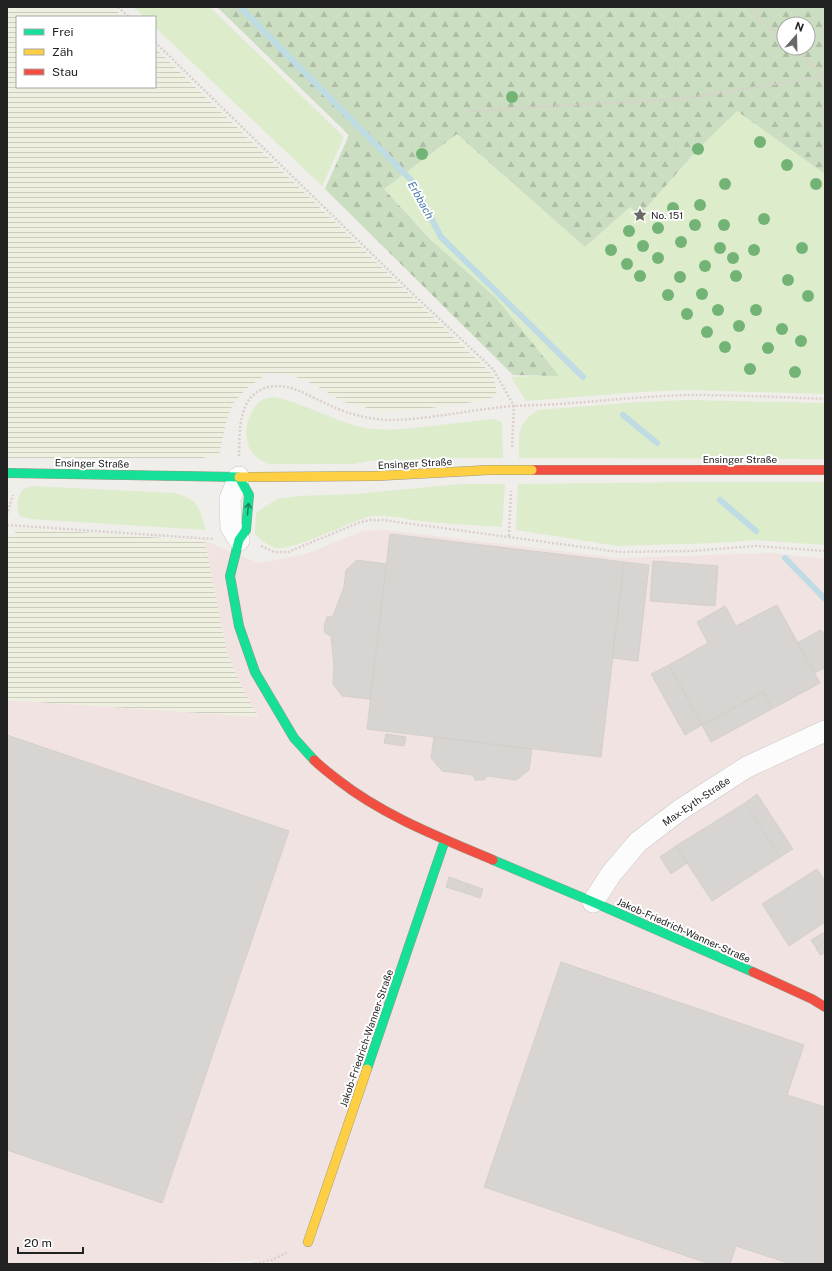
<svg xmlns="http://www.w3.org/2000/svg" width="832" height="1271" font-family="'Public Sans',sans-serif">
  <defs>
    <pattern id="farmland-rules" width="6" height="5" patternUnits="userSpaceOnUse"><rect width="6" height="5" fill="#efefdf"/><path d="M0 2.5h6" fill="none" stroke="#cdcdbf"/></pattern>
    <pattern id="forest-firs" width="22" height="20" patternUnits="userSpaceOnUse"><rect width="22" height="20" fill="#cbdec1"/><path d="M5 1l3.5 6h-7zM16 11l3.5 6h-7z" fill="#aebea6"/></pattern>
  </defs>
  <rect width="100%" height="100%" fill="#f0eeeb"/>
  <path fill="#f1e3e1" d="M385 530 618 558 770 553 825 559V1264H282L259 1260 171 1264H7V700L258 717 241 685 227 653 205 541 259 563 306 554 363 531Z"/>
  <path fill="url(#farmland-rules)" d="M7 7H113L123 17H17V87H155V48L494 376 497 396 481 401 424 409 383 412 344 402 313 384 289 374 269 373 248 387 234 402 228 415 219 455 202 458H7Z
    M22 528 205 541 227 653 241 685 258 717 7 700V538Z"/>
  <path fill="#ddeccb" d="M134 7H210L344 137 322 186 155 27V17H144Z
    M737 111 825 174V394L688 390 639 392 526 401 511 377 558 375 384 189 457 134 585 247 630 207 640 215 698 149Z
    M274 397C304 403 331 420 361 427 384 432 408 429 431 426 452 424 472 421 492 419L502 422 503 458H456L370 461 354 464H268C262 461 255 457 251 451 242 437 247 413 259 402 262 399 269 398 274 397Z
    M689 400 825 403V459L519 458C519 435 516 424 538 410L639 402Z
    M695 482H825V545L755 540 715 543 618 546 516 530 518 484Z
    M461 484H505L502 527C475 525 447 524 420 521 404 519 384 513 368 517 348 523 292 551 276 548 268 546 261 540 255 534L256 513 264 507 278 499 298 496 355 494Z
    M32 486 174 493C200 499 198 507 206 530L30 519 20 516C15 506 17 500 22 490Z"/>
  <path fill="url(#forest-firs)" fill-rule="evenodd" d="M217 7H825V174L737 111 698 149 640 215 630 207 585 247 457 134 384 189 432 241 496 298 559 376 513 375 325 189 349 135ZM784 24H808V48H784Z"/>
  <g fill="none" stroke-linecap="round" stroke-linejoin="round">
    <path stroke="#bfdbe3" stroke-width="6" d="M240 7 412 181 441 237 583 377
      M623 415 657 443
      M720 500 756 531
      M785 558 825 599"/>
  </g>
  <path fill="#d7d4d2" stroke="#d3d0cc" d="M390 534 624 562 601 757 367 729Z
    M357 560 386 564 370 699 342 696 333 684 334 667 331 636 325 633 324 626 327 617 333 616 344 587 346 570Z
    M653 561 718 566 715 606 650 601Z
    M624 562 649 565 638 661 612 658Z
    M777 605 820 683 772 709 763 692 702 725 669 665 708 643 697 622 725 606 736 626Z
    M821 630 825 634V668L814 673 797 643Z
    M669 665 702 725 685 735 651 674Z
    M763 692 772 709 711 742 702 725Z
    M386 734 406 737 404 746 384 743Z
    M7 735 289 831 162 1203 7 1150Z
    M434 737 532 749 529 770 516 780 487 776 484 780H475L473 775 442 771 431 758Z
    M757 794 793 849 780 857 745 803Z
    M745 803 780 857 712 901 676 846Z
    M676 846 687 863 671 874 660 857Z
    M817 869 825 881V922L789 946 762 904Z
    M449 877 468 884 465 893 446 887Z
    M468 884 483 889 480 898 465 893Z
    M825 932V942L816 948 811 940Z
    M825 942V953L820 955 816 948Z
    M561 962 804 1045 787 1095 825 1107V1264H791L736 1246 730 1264H710L484 1187Z"/>
  <g fill="none" stroke-linecap="round" stroke-linejoin="round">
    <defs>
      <path id="street" d="M239 540 231 527 230 499 239 477
        M593 902 611 874 638 842 680 810 747 767 825 731"/>
      <path id="fast" d="M7 473 239 477
        M239 477 249 495 246 530 239 540 230 576 239 626 255 672 294 738 314 760
        M493 860 593 902 753 972
        M367 1069 445 840"/>
      <path id="slow" d="M239 477 376 476 489 470
        M308 1242 367 1069"/>
      <path id="jam" d="M532 470H825
        M314 760C321 767 329 773 338 780 384 816 439 837 493 860
        M753 972 812 999 825 1007"/>
    </defs>
    <use href="#street" stroke="#c9c8c7" stroke-width="22"/>
    <use href="#fast" stroke="#999a82" stroke-width="10"/>
    <use href="#slow" stroke="#999a82" stroke-width="10"/>
    <use href="#jam" stroke="#999a82" stroke-width="10"/>
    <path stroke="#dccecd" stroke-width="2.5" stroke-dasharray="2 2" stroke-linecap="butt" d="M118 7 129 17
      M749 7 761 20 784 40
      M155 42 415 296 493 369 514 406 512 448
      M793 48 825 76
      M467 111 681 99 825 76
      M239 456C240 432 237 398 265 388 289 381 308 396 329 405 348 414 370 420 392 420 433 419 473 409 514 406 529 405 544 405 559 404 602 401 646 396 689 395 734 395 780 397 825 399
      M7 515 13 495
      M7 525 213 539
      M509 536 511 491
      M261 546 274 552H288L358 523 370 520H383L619 552 691 551 756 546 825 551
      M251 1264 272 1260 288 1252"/>
    <use href="#street" stroke="#fdfcfc" stroke-width="21"/>
    <use href="#fast" stroke="#16e098" stroke-width="9"/>
    <use href="#slow" stroke="#ffcf43" stroke-width="9"/>
    <use href="#jam" stroke="#f24e42" stroke-width="9"/>
    <defs>
      <path id="slow-bridge" d="M489 470H532"/>
    </defs>
    <use href="#slow-bridge" stroke="#999a82" stroke-width="10" stroke-linecap="butt"/>
    <use href="#slow-bridge" stroke="#ffcf43" stroke-width="9"/>
  </g>
  <g fill="#73b476">
    <circle cx="512" cy="97" r="6"/>
    <circle cx="760" cy="142" r="6"/>
    <circle cx="698" cy="149" r="6"/>
    <circle cx="422" cy="154" r="6"/>
    <circle cx="787" cy="165" r="6"/>
    <circle cx="725" cy="184" r="6"/>
    <circle cx="816" cy="184" r="6"/>
    <circle cx="700" cy="205" r="6"/>
    <circle cx="673" cy="208" r="6"/>
    <circle cx="764" cy="219" r="6"/>
    <circle cx="695" cy="225" r="6"/>
    <circle cx="724" cy="225" r="6"/>
    <circle cx="658" cy="228" r="6"/>
    <circle cx="629" cy="231" r="6"/>
    <circle cx="681" cy="242" r="6"/>
    <circle cx="643" cy="246" r="6"/>
    <circle cx="720" cy="248" r="6"/>
    <circle cx="802" cy="248" r="6"/>
    <circle cx="611" cy="250" r="6"/>
    <circle cx="754" cy="250" r="6"/>
    <circle cx="658" cy="258" r="6"/>
    <circle cx="733" cy="258" r="6"/>
    <circle cx="627" cy="264" r="6"/>
    <circle cx="705" cy="266" r="6"/>
    <circle cx="640" cy="276" r="6"/>
    <circle cx="736" cy="276" r="6"/>
    <circle cx="680" cy="277" r="6"/>
    <circle cx="788" cy="280" r="6"/>
    <circle cx="702" cy="294" r="6"/>
    <circle cx="668" cy="295" r="6"/>
    <circle cx="808" cy="296" r="6"/>
    <circle cx="718" cy="310" r="6"/>
    <circle cx="756" cy="310" r="6"/>
    <circle cx="687" cy="314" r="6"/>
    <circle cx="739" cy="326" r="6"/>
    <circle cx="782" cy="329" r="6"/>
    <circle cx="707" cy="332" r="6"/>
    <circle cx="801" cy="341" r="6"/>
    <circle cx="725" cy="347" r="6"/>
    <circle cx="768" cy="348" r="6"/>
    <circle cx="750" cy="369" r="6"/>
    <circle cx="795" cy="372" r="6"/>
  </g>
  <defs><path id="oneway-shaft" d="M-6 0H5M1.5-3L5.5 0L1.5 3" fill="none" stroke-width="1.6" stroke-linecap="round" stroke-linejoin="round"/></defs>
  <use stroke="#1c815d" href="#oneway-shaft" transform="translate(248 509) rotate(-85)"/>
  <defs>
    <symbol id="sight-bare" viewBox="-9 -9 18 18"><path d="M0-6L1.8-2.2L6-1.7L2.9 1.2L3.7 5.4L0 3.3L-3.7 5.4L-2.9 1.2L-6-1.7L-1.8-2.2Z" fill="#6a6968" stroke="#fff" stroke-width="2.5" paint-order="stroke"/></symbol>
  </defs>
  <g fill-rule="evenodd">
    <use href="#sight-bare" x="630" y="205" width="20" height="20"/>
  </g>
  <g text-anchor="middle" stroke-width="4" stroke-linejoin="round" paint-order="stroke">
    <g font-size="10" fill="#222" stroke="#fff" text-anchor="start">
      <text x="651" y="219">No. 151</text>
    </g>
    <g font-size="10" fill="#222" stroke="#fff">
      <text x="740" y="463">Ensinger Straße</text>
      <text transform="translate(92 463) rotate(1)" y="4">Ensinger Straße</text>
      <text transform="translate(415 463) rotate(-3)" y="4">Ensinger Straße</text>
      <text transform="translate(696 801) rotate(-34)" y="4">Max-Eyth-Straße</text>
      <text transform="translate(684 930) rotate(24)" y="4">Jakob-Friedrich-Wanner-Straße</text>
      <text transform="translate(366 1038) rotate(-71)" y="4">Jakob-Friedrich-Wanner-Straße</text>
    </g>
    <g font-size="11" font-style="italic" fill="#4a7aab" stroke="#fff">
      <text transform="translate(421 200) rotate(61)" y="4">Erbbach</text>
    </g>
  </g>
  <rect width="832" height="1271" fill="none" stroke="#222222" stroke-width="16"/>
  <rect x="16" y="16" width="140" height="72" fill="#ffffff" stroke="#a7a7a7"/>
  <rect x="24" y="29" width="20" height="6" fill="#16e098" stroke="#a7a7a7"/>
  <text x="52" y="36" font-size="12" fill="#222222">Frei</text>
  <rect x="24" y="49" width="20" height="6" fill="#ffcf43" stroke="#a7a7a7"/>
  <text x="52" y="56" font-size="12" fill="#222222">Zäh</text>
  <rect x="24" y="69" width="20" height="6" fill="#f24e42" stroke="#a7a7a7"/>
  <text x="52" y="76" font-size="12" fill="#222222">Stau</text>
  <g transform="translate(796 36) rotate(20)"><circle r="19" fill="#ffffff" stroke="#a7a7a7"/>
  <path d="M0-3L7 15L0 10L-7 15Z" fill="#6a6968"/>
  <text y="-6" font-size="11" font-weight="bold" text-anchor="middle" fill="#222222">N</text>
  </g>
  <path d="M18 1247v6h65v-6" fill="none" stroke="#222222" stroke-width="2"/>
  <text x="24" y="1247" font-size="12" fill="#222222" stroke="#ffffff" stroke-width="3" paint-order="stroke">20 m</text>
</svg>
